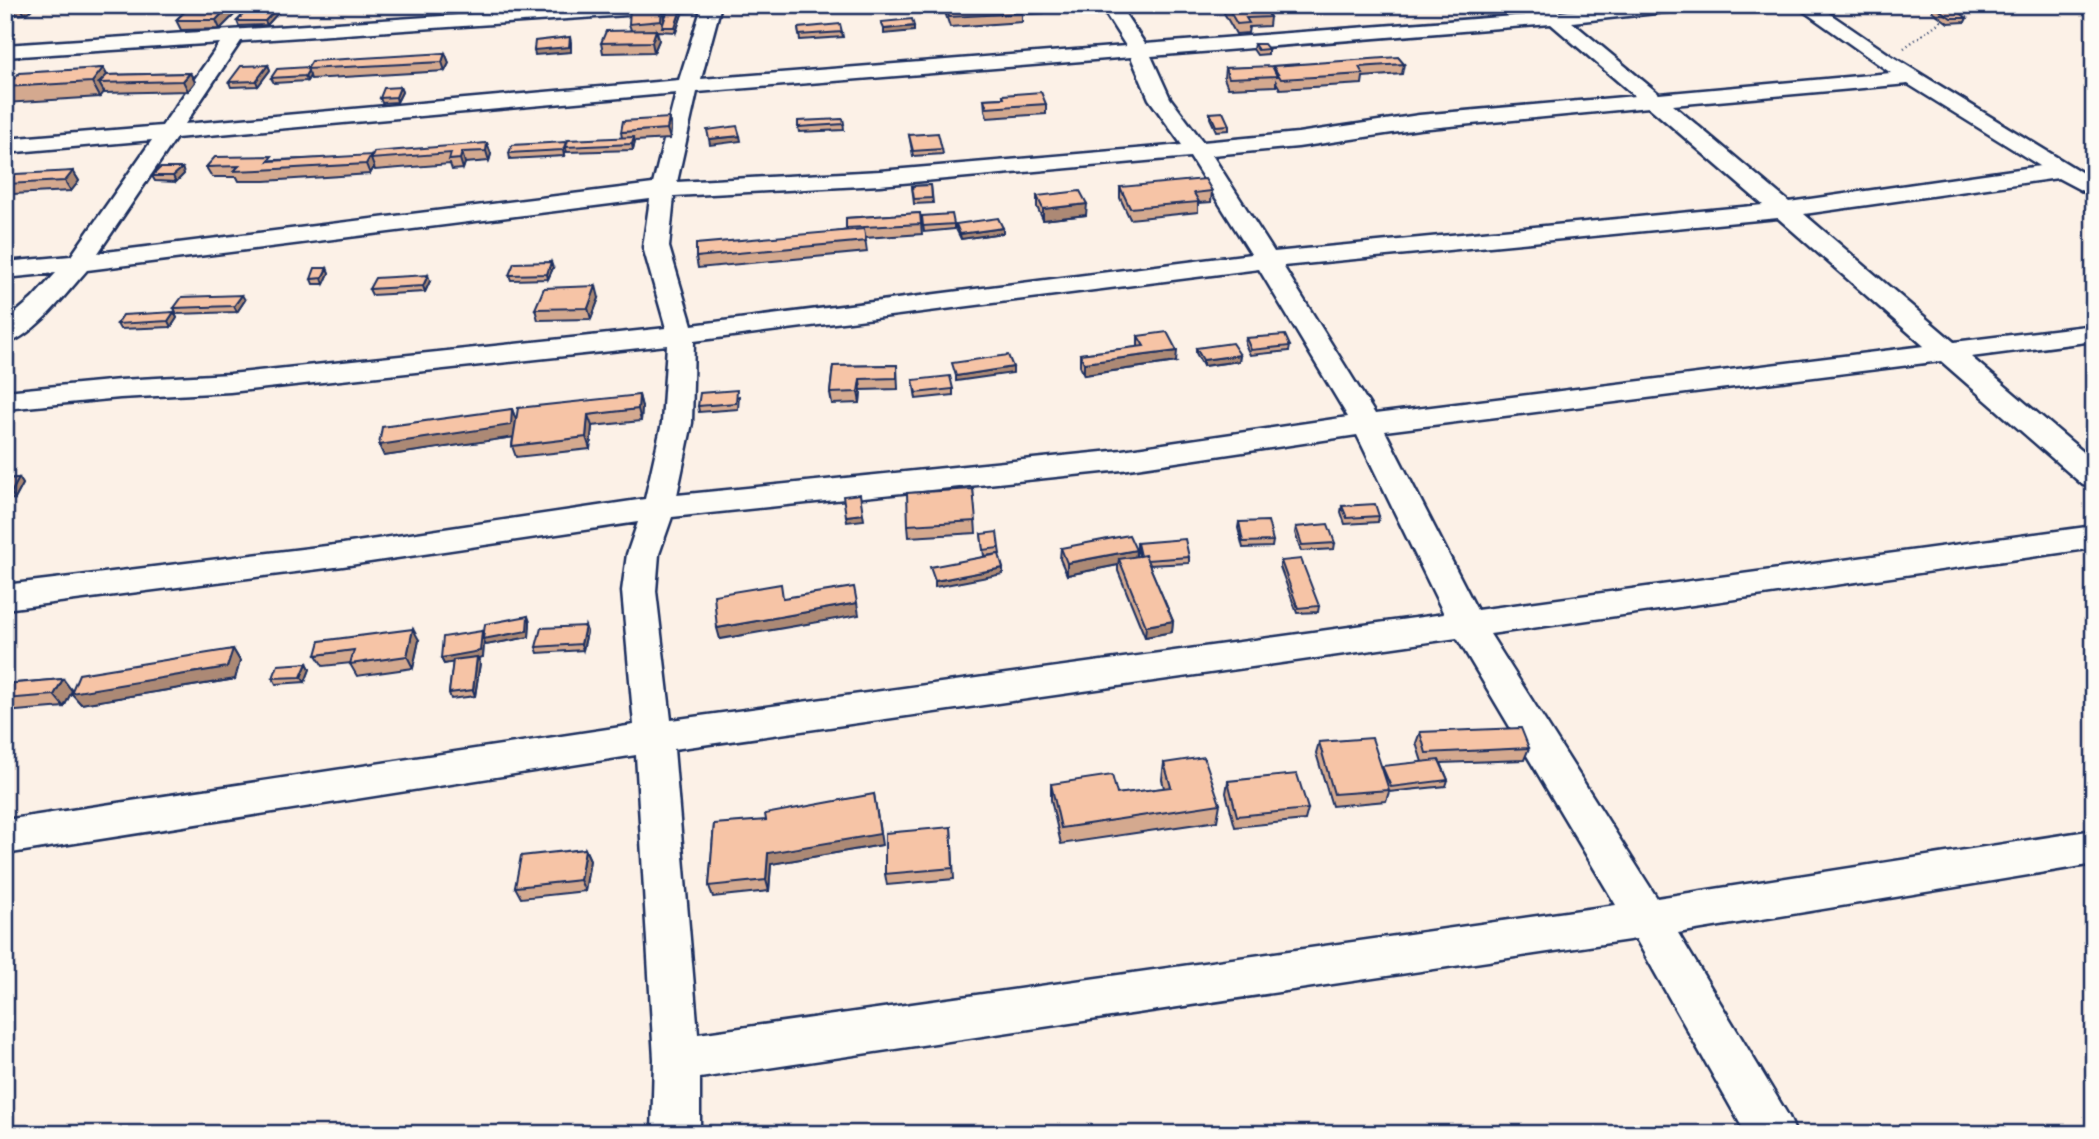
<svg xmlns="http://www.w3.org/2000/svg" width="2099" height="1139" font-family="Mynerve,sans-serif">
  <rect width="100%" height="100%" fill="#fcf1e7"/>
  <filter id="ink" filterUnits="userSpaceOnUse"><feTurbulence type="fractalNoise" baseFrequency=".0143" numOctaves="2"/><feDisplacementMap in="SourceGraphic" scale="14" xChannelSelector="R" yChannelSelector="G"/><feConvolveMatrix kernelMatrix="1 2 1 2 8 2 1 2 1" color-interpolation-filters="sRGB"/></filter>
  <g filter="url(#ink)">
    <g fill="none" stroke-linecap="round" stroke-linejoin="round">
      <defs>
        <path id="street" d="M608 5H721L701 79 1126 46 1100 5H1119L1145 44 1539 14 1536 9 1538 5H1552L1560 12 1620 5H1684L1675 11 1572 22 1659 94 1891 73 1795 5H1817L1893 57 2094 180V197L2058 178 1804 214 1954 342 2094 325V341L1971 357 2094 461V488L2083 485 1941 361 1385 431 1477 610 2094 526V548L1490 634 1657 898 2094 830V864L1678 933 1789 1117 1796 1134H1746L1636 939 700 1078V1134H652L654 1059 636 755 5 854V820L634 725 622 591 627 554 638 522 343 566 5 609V585L343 544 645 499 662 423 667 345 230 392 120 398 5 409V391L120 380 230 374 666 328 643 247 650 199 87 270C67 292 34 337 5 344V322L32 299 56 273 5 278V262L71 256 152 140 5 153V139L162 126 220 43 5 57V45ZM701 10 679 80 185 124 241 41ZM1551 24 1635 96 1419 115 1298 133 1203 142 1170 98 1151 56ZM1131 57 1149 99 1182 145 880 171 677 182 697 92ZM1908 84 2040 166 1789 202 1673 105ZM676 93 653 184 98 253 176 138ZM1649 107 1763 205 1274 252 1212 155 1298 147 1419 129ZM1190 157 1251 254 692 325 669 247 674 196 880 185ZM1778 218 1924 346 1375 414 1283 266ZM1259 269 1348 417 1122 450 677 495 692 423 694 341ZM1357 435 1444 614 671 720 656 591 659 554 672 517 1122 470ZM1457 638 1616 905 698 1034 674 749Z"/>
      </defs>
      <use href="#street" stroke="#1b2f5e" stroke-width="5"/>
      <path stroke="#1b2f5e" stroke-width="2.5" stroke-dasharray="1 3.5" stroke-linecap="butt" d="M1904 48 1941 21 1953 5"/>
      <use href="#street" fill="#fdfcf7" fill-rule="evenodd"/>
    </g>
    <path fill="#d4a98f" stroke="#1b2f5e" stroke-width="2" d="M19 5H28L31 10 25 14 16 15 14 10Z
      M114 5H173L115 6Z
      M183 5H239L237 8H234L236 13 220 29 181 30 176 20 188 8H184Z
      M1026 5 1044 9V13L1027 14Z
      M1225 5H1263L1270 17 1269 26 1249 27 1248 33 1236 34 1224 13Z
      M662 6 664 15V23L681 9 682 14 676 32 657 31 659 40 654 52 603 53 601 43 631 30 629 24Z
      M946 6 962 10 1022 13V22L950 27 946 15Z
      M1934 6 1967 18 1965 22 1948 23 1932 11Z
      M276 9 278 13 267 25 239 26 237 21Z
      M798 28 842 32 843 37 800 40Z
      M1254 44 1268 49V54L1257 55 1253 49Z
      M445 53 449 63 445 71 311 79 310 76 307 81 274 83 271 78 308 67Z
      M1404 64 1402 74 1363 77 1362 84 1280 89 1276 82V86L1228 88 1224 78 1225 68 1273 67V66Z
      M268 65 270 70 258 86 231 87 229 82Z
      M103 68 107 75 190 73 195 82 188 91 104 93V92L100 97 5 103V80Z
      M400 87 402 92 397 102 382 103 380 98Z
      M1003 95 1046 104V114L987 118 985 110 984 99 1003 98Z
      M1210 113 1229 125V130L1216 131 1210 118Z
      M843 119 844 130 799 132 798 127Z
      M671 128 670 139 635 141 633 150 567 152 566 149 564 156 510 159 509 153 566 142V146L622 138 621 132Z
      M909 135 942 149 943 154 913 156Z
      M487 143 491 154 489 161 465 163 463 169 452 170 450 164 375 170 374 167 370 174 265 181H239L237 177H212L206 167 274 160 372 157Z
      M182 168 184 174 176 182 155 181 152 176Z
      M73 171 79 181 71 191 13 194 12 192 5 201V176L11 179Z
      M931 185 933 203 914 204 912 186Z
      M1120 187 1212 191 1211 202 1198 203V212L1130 219 1120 198Z
      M1037 196 1086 215 1043 220 1037 207Z
      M920 213 922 234 865 238 867 252 698 268 696 257 847 230 846 218Z
      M922 216 954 224V229L924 232Z
      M956 224 1003 228V233L961 239 956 229Z
      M327 268 329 273 324 284H313L311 279Z
      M553 268 548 279 511 280 509 275Z
      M430 281 425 292 372 295 369 289Z
      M599 298 591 319 538 320 535 309Z
      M245 300 237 312 177 314 174 308Z
      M174 312 177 318 171 327 120 329 117 324Z
      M1138 336 1176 362 1084 375 1080 366V354L1138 347Z
      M1246 338 1290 346 1289 351 1250 355 1245 344Z
      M1196 348 1240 355 1239 361 1203 366 1196 353Z
      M897 365 898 389 861 390 860 403 832 404 830 393 833 366Z
      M913 380 953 389V395L916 399Z
      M639 395 642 407 641 421 592 426 590 449 516 457 512 446 513 437 384 456 379 445 512 409 516 420Z
      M739 396 738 409 699 412 698 406Z
      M19 478 23 484 15 499 5 500V479Z
      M973 489 976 533 909 537 908 525Z
      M1342 506 1379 516 1378 522 1345 524 1341 512Z
      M1239 522 1273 541 1272 547 1243 548 1238 528Z
      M1296 527 1335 543 1334 549 1301 551 1295 533Z
      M981 534 999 548 1000 554 984 556Z
      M1137 543 1189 557V563L1149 565 1173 621 1172 632 1145 637 1118 571V565L1067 575 1060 559 1061 548 1136 550V557L1139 556 1137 549Z
      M1281 561 1319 606 1318 612 1297 613 1280 567Z
      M530 622 529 637 486 645 484 642 483 657 478 658 480 663 475 696 451 699 449 693 453 662 444 664 441 658 482 631 484 633Z
      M585 626 587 632 583 650 538 653 536 647Z
      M419 640 413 668 357 676 350 664 351 663 323 666 316 655Z
      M233 649 240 661 235 679 81 704 71 692 64 707 5 712V684L63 679 72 691Z
      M307 663 310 669 305 682 276 684 273 678Z
      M1420 732 1529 748 1524 760 1441 763 1448 780 1446 786 1389 792 1386 801 1332 806 1316 753 1319 742 1382 768 1422 762 1416 743Z
      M1164 763 1220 804 1217 821 1061 844 1051 800V784L1117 794 1164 788 1162 779Z
      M1228 781 1308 809 1305 820 1235 827 1226 793Z
      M714 824 882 845 771 864 769 891 713 897 709 886Z
      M951 827 954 879 887 885 885 874Z
      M585 849 590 860 585 891 521 898 515 887Z"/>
    <path fill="#ac8974" stroke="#1b2f5e" stroke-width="2" d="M27 5 31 10 25 14 22 10Z
      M230 5H233L236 13 220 29 216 20Z
      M662 6 664 15V27L661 21Z
      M276 9 278 13 267 25 265 21Z
      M681 9 682 14 676 32 675 27Z
      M10 11 13 16 6 22 5 15Z
      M914 26V31L884 34V29Z
      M656 30 659 40 654 52 652 42Z
      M570 37 571 42V52L535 55 534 50Z
      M445 53 449 63 445 71 442 62Z
      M268 65 270 70 258 86 256 81Z
      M103 68 111 82 99 83 104 92 100 97 92 82Z
      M308 71 310 76 307 81 305 76Z
      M190 73 195 82 188 91 183 81Z
      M400 87 402 92 397 102 396 97Z
      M669 118 671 128 670 139 667 129Z
      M740 136 741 141 710 145 709 139Z
      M634 137 635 142 633 150 632 144Z
      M566 142 567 147H566V149L564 156 563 150Z
      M487 143 491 154 489 161 486 151Z
      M462 152 465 163 463 169 460 159Z
      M371 155 372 159H371L374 167 370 174 366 164Z
      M182 168 184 174 176 182 173 176Z
      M73 171 79 181 71 191 65 181Z
      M10 176 14 183 7 184 12 192 5 201V182Z
      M1087 204 1086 215 1043 220V209Z
      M1003 228V233L961 239 960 234Z
      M551 262 553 268 548 279 547 274Z
      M327 268 329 273 324 284 322 278Z
      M428 275 430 281 425 292 423 286Z
      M596 286 599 298 591 319 588 308Z
      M242 295 245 300 237 312 234 306Z
      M174 312 177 318 171 327 168 321Z
      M1177 351 1176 362 1084 375V363Z
      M1240 355 1239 361 1203 366V360Z
      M1013 367V373L956 381V376Z
      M860 379 861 390 860 403 858 392Z
      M639 395 642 407 641 421 638 409Z
      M512 409 516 420 515 437 384 456 379 445Z
      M588 415 592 426 590 449 586 437Z
      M19 478 23 484 15 499 11 493Z
      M863 514 864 520 847 522 846 516Z
      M1136 550 1135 562 1119 559 1118 565 1067 575V563Z
      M1003 568V574L935 587V581Z
      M857 603 859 615 720 639 717 628Z
      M528 616 530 622 529 637 486 645 484 642 483 657 478 658 480 663 475 696 473 690 477 658 444 664 441 658 482 631 485 636Z
      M1173 621 1172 632 1145 637 1146 626Z
      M585 626 587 632 583 650 581 644Z
      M413 629 419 640 413 668 407 656Z
      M233 649 240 661 235 679 81 704 71 693Z
      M307 663 310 669 305 682 301 677Z
      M63 679 72 691 64 707 54 695Z
      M874 794 882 845 771 864 769 891 766 880 768 853Z
      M585 849 590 860 585 891 580 880Z"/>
    <path fill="#f6c4a6" stroke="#1b2f5e" stroke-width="2" d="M19 5H27L22 10H14Z
      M192 5H230L216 20H176Z
      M960 5 962 10 1019 6 1022 13 949 17 946 6Z
      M1026 5H1043L1044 9 1027 10Z
      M1226 5H1263L1270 17 1246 18 1249 23 1237 24Z
      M1950 5 1967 18H1951L1934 6Z
      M662 6 661 21 629 24 630 8Z
      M248 9H276L265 21H237Z
      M668 9H681L675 27H662Z
      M912 19 914 26 884 29 881 22Z
      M840 24 842 32 799 35 798 28Z
      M656 30 652 42 601 43 606 31Z
      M570 37 569 47 534 50 535 41Z
      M1254 44H1264L1268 49 1258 50Z
      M445 53 442 62 307 69 312 61Z
      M1398 57 1404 64 1359 67 1363 74 1281 79 1273 66Z
      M268 65 256 81 229 82 241 66Z
      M1272 66 1277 76 1229 78 1225 68Z
      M308 67 307 69 308 71 305 76 271 78 277 69Z
      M103 68 92 82 5 87V80L14 79 19 73Z
      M190 73 183 81 99 83 107 75Z
      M400 87 396 97 380 98 384 88Z
      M1041 92 1046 104 987 108 984 99 1004 98 1003 95Z
      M1223 112 1229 125 1216 126 1210 113Z
      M669 118 667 129 621 132 623 121Z
      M843 119 844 124 798 127V121Z
      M737 126 740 136 709 139 707 130Z
      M938 133 942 149 913 151 909 135Z
      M634 137 632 144 566 147 568 140Z
      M566 142 563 150 509 153 512 145Z
      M487 143 486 151 462 152 460 159 449 160 451 153 371 159 374 152Z
      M371 155 366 164 260 170 234 171 239 166 206 167 215 157 272 156 268 161Z
      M160 168H182L173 176H152Z
      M73 171 65 181 7 184 16 174Z
      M1205 179 1212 191 1194 193 1199 202 1130 208 1120 187Z
      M931 185 932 198 914 199 912 186Z
      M1080 191 1087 204 1043 209 1037 196Z
      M920 213 921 224 846 228V218Z
      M952 214 954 224 923 226 922 216Z
      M998 218 1003 228 960 234 956 224Z
      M864 229 866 241 696 257V244Z
      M551 262 547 274 509 275 514 263Z
      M315 268H327L322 278 311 279Z
      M428 275 423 286 369 289 375 278Z
      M596 286 588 308 535 309 544 288Z
      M242 295 234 306 174 308 182 297Z
      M174 312 168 321 117 324 123 315Z
      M1167 332 1177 351 1084 363 1080 354 1144 346 1138 336Z
      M1285 335 1290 346 1251 350 1246 338Z
      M1232 343 1240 355 1203 360 1196 348Z
      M1008 355 1013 367 956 376 952 363Z
      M897 365V378L860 379 858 392 830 393 833 366Z
      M950 376 953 389 916 393 913 380Z
      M737 390 736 403 698 406 700 393Z
      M639 395 638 409 588 415 586 437 512 446 518 408Z
      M512 409 511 425 379 445 382 427Z
      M19 478 11 493 5 494V479Z
      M973 489 976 521 908 525 907 493Z
      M860 494 863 514 846 516 843 496Z
      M1375 504 1379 516 1347 518 1342 506Z
      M1268 521 1273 541 1243 542 1239 522Z
      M1328 524 1335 543 1302 545 1296 527Z
      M997 532 999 548 983 550 981 534Z
      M1129 535 1136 550 1067 563 1061 548Z
      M1185 539 1189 557 1147 560 1145 555 1140 556 1137 543Z
      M999 554 1003 568 935 581 930 567Z
      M1145 555 1173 621 1146 626 1119 559Z
      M1301 559 1319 606 1298 608 1281 561Z
      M781 584 783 598 854 587 857 603 717 628 714 595Z
      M528 616 527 631 483 639 485 624Z
      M585 626 581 644 536 647 541 628Z
      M413 629 407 656 350 664 354 650 316 655 320 641Z
      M482 631 480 651 441 658 443 637Z
      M233 649 227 667 71 693 79 674Z
      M477 657 473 690 449 693 453 660Z
      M307 663 301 677 273 678 278 665Z
      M63 679 54 695 5 699V684Z
      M1521 728 1529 748 1426 753 1420 732Z
      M1372 738 1389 790 1334 794 1319 742Z
      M1204 757 1220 804 1061 828 1051 784 1112 775 1117 794 1171 787 1164 763Z
      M1439 760 1448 780 1391 787 1382 766Z
      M1297 774 1308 809 1237 816 1228 781Z
      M874 794 880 834 768 853 766 880 709 886 714 824 766 820 765 814Z
      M951 827 953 868 885 874V833Z
      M585 849 580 880 515 887 521 856Z"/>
  </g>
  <rect width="2099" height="1139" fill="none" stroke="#fdfcf7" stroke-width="28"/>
  <rect x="14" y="14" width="2071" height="1111" fill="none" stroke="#1b2f5e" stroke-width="2.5" filter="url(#ink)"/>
</svg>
